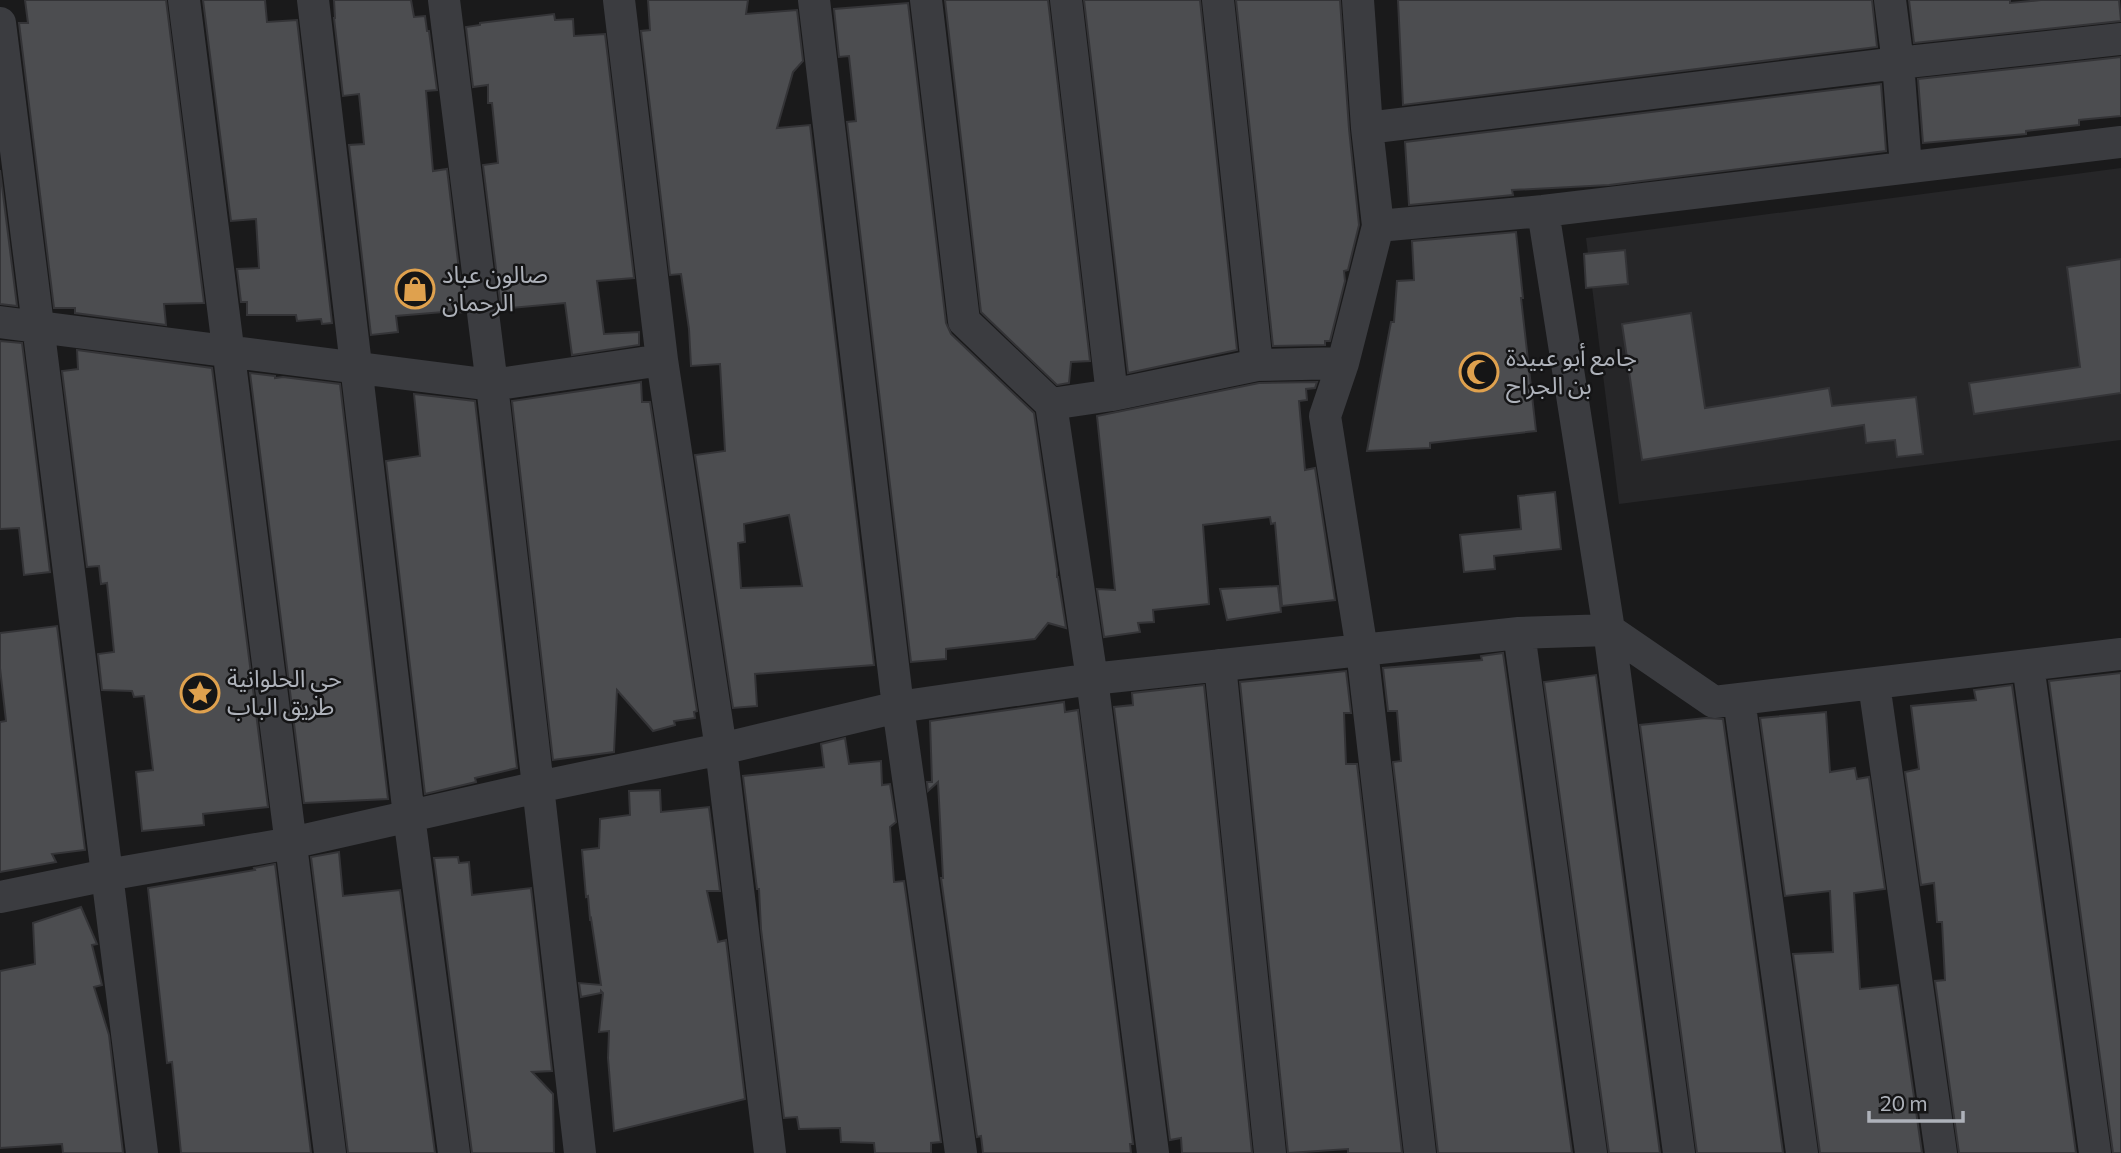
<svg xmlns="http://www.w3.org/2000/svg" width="2121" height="1153" font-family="Commissioner,'Noto Sans Arabic',sans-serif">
  <rect width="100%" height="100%" fill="#1a1a1b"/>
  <path fill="#262628" d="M2121 168V440L1619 504 1586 238Z"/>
  <path fill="#4c4d50" stroke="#343437" stroke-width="2" fill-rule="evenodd" d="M25 0H166L204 303 164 304 166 325 75 313V308H54L19 23H28Z
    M203 0H265L267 22 297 20 332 323 322 324 321 319 297 321 296 315H247V302H241L237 269 259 268 256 219 231 221Z
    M334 0H411L414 17 425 16 427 31H429L437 90 426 91 433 171 447 169 464 312 455 313V311L396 316 398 332 371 335 349 145 364 144 359 94 343 96 334 18H335Z
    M648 0H748L746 14 797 10 803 61 793 72 777 128 810 125 874 665 755 674 757 706 733 708 695 455 725 451 720 364 691 366 689 329 681 274 670 275 641 31 650 30ZM789 515 802 586 741 588 738 543 745 542 744 524Z
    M945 0H1048L1090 361 1071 362 1069 383 1057 385 981 312Z
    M1084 0H1200L1237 350 1128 373Z
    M1236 0H1340L1349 129 1359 225 1348 270 1344 271 1345 281 1330 341H1325V345L1273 346Z
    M1398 0H1872L1877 47 1403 105Z
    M1909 0H2010V3L2041 0H2119L2121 21 1914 43Z
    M908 3 946 323 951 334 1034 413 1057 570V577H1058L1066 628 1048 623 1035 639 946 649V659L911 662 847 122 856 121 849 56 839 57 834 9Z
    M554 14 555 20 573 19 574 36 605 34 634 278 597 281 604 334 639 332V345L572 355 565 303 501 309 483 165 498 163 492 103H488V85L473 87 466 27 480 25V23Z
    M2121 57V116L2079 120V125L2026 131V134L1923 143 1918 79Z
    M1881 84 1886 151 1609 185 1512 190 1513 195 1409 205 1405 142Z
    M0 170 17 306 0 304Z
    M1516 232 1523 298H1521L1536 431 1430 443V448L1367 451 1391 322H1394L1397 281 1414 280 1412 241Z
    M1625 250 1628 284 1586 288 1584 254Z
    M2121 259V393L1974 414 1969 383 2080 367 2067 267Z
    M1691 313 1705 408 1829 388 1832 406 1916 397 1923 454 1897 457 1895 440 1866 443 1864 425 1642 460 1622 324Z
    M0 341 22 343 50 572 24 575 19 528 0 529Z
    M77 350 212 368 268 807 203 814 204 825 142 831 136 772 153 770 144 696 134 697 132 691 102 690 98 654 114 652 107 583 101 584 99 566 87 567 62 371 78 369Z
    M250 373 275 376V378L283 377 340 384 388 799 304 803Z
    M641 382 642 402H650L697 711 694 712 695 718 674 721 675 725 653 731 617 690 614 752 553 760 512 401Z
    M1317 382 1315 388 1306 389 1307 400 1299 401 1305 470 1315 468 1335 600 1282 606 1275 523 1271 524 1270 517 1203 525 1209 604 1153 610 1154 622 1138 623 1140 632 1104 637 1097 589 1115 590 1097 416 1259 383Z
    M414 394 475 401 517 768 475 778 476 782 425 794 386 461 420 456Z
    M1555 492 1561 549 1494 556 1495 569 1464 572 1460 535 1521 529 1518 496Z
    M1278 586 1281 612 1227 620 1220 589Z
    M57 626 85 850 52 854 56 862 0 872V722L6 721 0 668V633Z
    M1503 653 1572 1153H1438L1393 762 1401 761 1397 711H1388L1383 668 1482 660 1481 656Z
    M1346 671 1351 713H1344L1346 764H1357L1402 1153H1348V1149L1288 1153 1240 682Z
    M2121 673V1153H2113L2049 681Z
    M1596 675 1660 1153H1609L1544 682Z
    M1204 685 1252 1153H1182L1181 1138 1170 1140 1114 707 1133 705 1132 693Z
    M2012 685 2076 1153H1959L1935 981 1945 980 1942 922H1937L1934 883 1921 885 1905 772 1919 769 1911 706 1976 700 1974 690Z
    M1064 702 1065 712 1078 710 1133 1144H1130L1131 1153H983L981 1136 977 1137 941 878H943L938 782 928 791 927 782H932L930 721Z
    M1826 712 1830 772 1855 768 1857 779 1869 777 1885 889 1854 893 1860 989 1898 985 1922 1153H1820L1793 954 1833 952 1830 891 1785 896 1760 718Z
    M1706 718 1723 719 1783 1153H1697L1640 725Z
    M845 738 849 764 881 761 882 785 890 784 896 822 890 827 894 882 904 881 941 1142 931 1143V1153H875L874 1143 841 1142 840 1128 799 1129 797 1117 784 1118 761 929 759 889H757L743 776 824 767 821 744Z
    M660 790 661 812 709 807 720 891H707L718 942 726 940 745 1099 614 1131 608 1058 609 1031 599 1032 603 993 601 991V993L581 997 579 983 601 985 591 918 590 919 588 896 586 897 582 850 599 848 600 819 630 815 629 791Z
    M339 852 343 896 400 890 435 1153H348L311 857Z
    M458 857 459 863 469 862 472 895 531 888 552 1071 532 1072 553 1094 554 1153H472L434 858Z
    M275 864 311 1153H181L172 1062 167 1063 148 888 255 870 254 868Z
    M81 907 97 944 92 945 102 985 94 987 109 1035 123 1153H63L62 1144 0 1148V971L35 964 33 923Z"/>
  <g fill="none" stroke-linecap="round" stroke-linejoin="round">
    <path stroke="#3b3c40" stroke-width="32" d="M184 0 330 1153
      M313 0 409 816 454 1153
      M444 0 492 385 580 1153
      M619 0 662 360 721 749 770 1153
      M814 0 898 707 961 1153
      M926 0 964 321 1051 404 1092 679 1153 1153
      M1066 0 1112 395
      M1218 0 1257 365
      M1358 0 1367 128 1378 226 1343 363 1325 416 1362 650 1420 1153
      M1890 0 1898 63 1906 167
      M0 23 142 1153
      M1367 128 1898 63 2121 39
      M1543 211 1609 630 1679 1153
      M1378 226 1543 211 2121 142
      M0 322 492 385 662 360
      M1051 404 1112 395 1257 365 1343 363
      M1519 633 1591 1153
      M1220 665 1270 1153
      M2028 665 2095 1153
      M1874 684 1941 1153
      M1739 699 1802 1153
      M0 897 107 875 291 843 538 787 721 749 898 707 1092 679 1519 633 1609 630 1714 702 2121 654"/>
  </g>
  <defs>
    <symbol id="shop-ring" viewBox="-11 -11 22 22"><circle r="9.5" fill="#151516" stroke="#dfa14e" stroke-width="1.5"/><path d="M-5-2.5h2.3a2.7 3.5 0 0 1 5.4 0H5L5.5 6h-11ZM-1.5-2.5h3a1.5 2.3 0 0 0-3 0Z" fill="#dfa14e"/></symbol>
    <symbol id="mosque-ring" viewBox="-11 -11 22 22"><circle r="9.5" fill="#151516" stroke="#dfa14e" stroke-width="1.5"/><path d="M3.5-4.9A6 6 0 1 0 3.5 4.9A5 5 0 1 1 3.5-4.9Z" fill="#dfa14e"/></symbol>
    <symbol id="sight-ring" viewBox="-11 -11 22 22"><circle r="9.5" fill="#151516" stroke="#dfa14e" stroke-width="1.5"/><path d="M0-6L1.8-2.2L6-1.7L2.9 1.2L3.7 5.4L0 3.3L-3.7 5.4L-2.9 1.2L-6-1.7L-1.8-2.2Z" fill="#dfa14e"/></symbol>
  </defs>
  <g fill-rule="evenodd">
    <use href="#shop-ring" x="393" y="267" width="44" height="44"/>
    <use href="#mosque-ring" x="1457" y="350" width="44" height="44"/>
    <use href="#sight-ring" x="178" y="671" width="44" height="44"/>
  </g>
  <g text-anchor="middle" stroke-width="5" stroke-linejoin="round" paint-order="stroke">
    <g font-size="24" fill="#aeb2ba" stroke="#151516" text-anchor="start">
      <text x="442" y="283">صالون عباد<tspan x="442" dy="28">الرحمان</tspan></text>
      <text x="1506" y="366">جامع أبو عبيدة<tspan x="1506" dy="28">بن الجراح</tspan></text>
      <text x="227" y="687">حي الحلوانية<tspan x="227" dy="28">طريق الباب</tspan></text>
    </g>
  </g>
  <path d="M1869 1111v10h94v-10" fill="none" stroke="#aeb2ba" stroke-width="3.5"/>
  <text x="1880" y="1111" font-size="21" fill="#aeb2ba" stroke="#151516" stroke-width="5" paint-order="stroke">20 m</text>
</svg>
